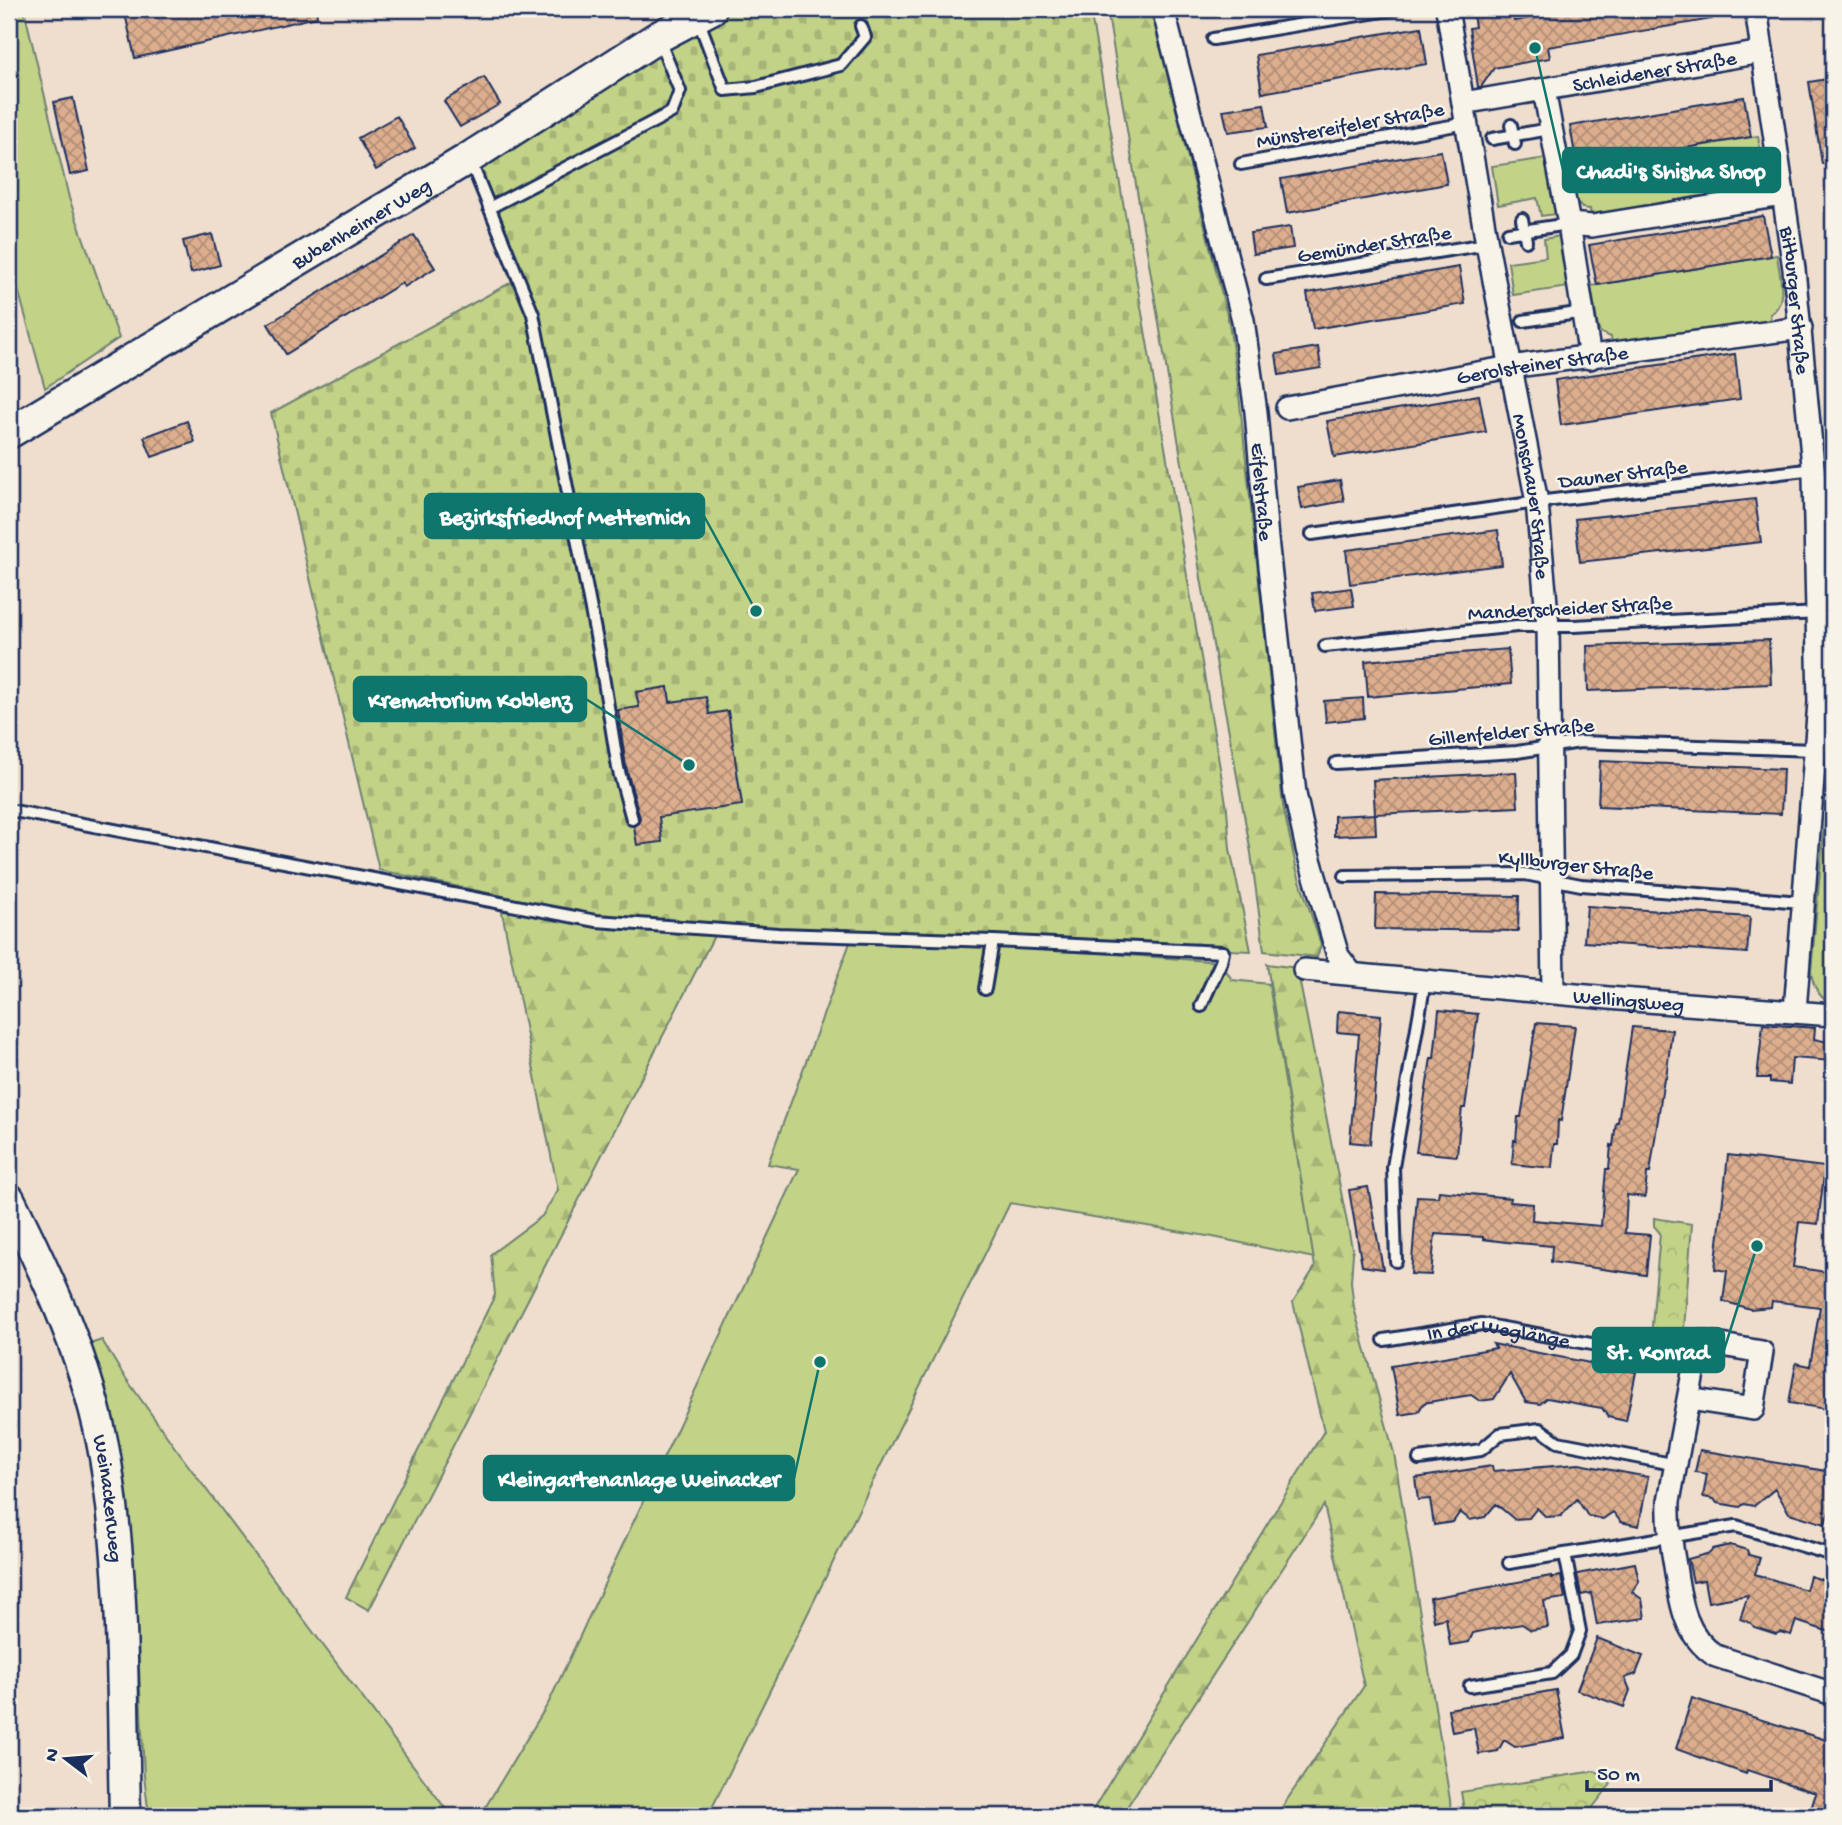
<svg xmlns="http://www.w3.org/2000/svg" width="1842" height="1825" font-family="'Gochi Hand',sans-serif">
  <defs>
    <pattern id="forest-firs" width="22" height="20" patternUnits="userSpaceOnUse" patternTransform="scale(1.75)"><rect width="22" height="20" fill="#c2d387"/><path d="M5 1l3.5 6h-7zM16 11l3.5 6h-7z" fill="#a6b577"/></pattern>
    <pattern id="cemetery-stones" width="16" height="16" patternUnits="userSpaceOnUse" patternTransform="scale(1.75)"><rect width="16" height="16" fill="#c2d387"/><path d="M2 7V4a2 2 0 0 1 4 0v3zM10 15v-3a2 2 0 0 1 4 0v3z" fill="#a6b577"/></pattern>
    <pattern id="park-crowns" width="20" height="18" patternUnits="userSpaceOnUse" patternTransform="scale(1.75)"><rect width="20" height="18" fill="#c2d387"/><path d="M2 6a3 3 0 1 1 6 0M12 15a3 3 0 1 1 6 0" fill="none" stroke="#a6b577"/></pattern>
    <pattern id="building-cross-hatch" width="8" height="8" patternUnits="userSpaceOnUse" patternTransform="scale(1.75)"><rect width="8" height="8" fill="#ddae8e"/><path d="M0 0l8 8M0 8l8-8" fill="none" stroke="#b28e77"/></pattern>
  </defs>
  <rect width="100%" height="100%" fill="#efdecd"/>
  <filter id="ink" filterUnits="userSpaceOnUse"><feTurbulence type="fractalNoise" baseFrequency=".0143" numOctaves="2"/><feDisplacementMap in="SourceGraphic" scale="14" xChannelSelector="R" yChannelSelector="G"/><feConvolveMatrix kernelMatrix="1 2 1 2 8 2 1 2 1" color-interpolation-filters="sRGB"/></filter>
  <g filter="url(#ink)">
    <path fill="#c2d387" stroke="#6e8172" stroke-width="2" d="M9 9H24L69 198 119 338 45 388 9 256Z
      M1758 136 1763 169 1758 179 1753 181V187L1591 215 1590 209 1582 208 1576 201 1571 168Z
      M1548 158 1557 214 1541 216 1537 198 1498 205 1492 166Z
      M1560 236 1569 287 1513 295 1508 262 1546 257 1544 239Z
      M1777 255C1779 273 1789 304 1770 314L1771 321 1612 344 1611 337 1601 333 1598 328 1591 286Z
      M1825 815H1833V1005C1819 998 1813 987 1811 972Z
      M851 940 1035 948 1221 962 1232 980 1269 984 1314 1258 1213 1237 1010 1203 708 1816H480L549 1702 799 1169 768 1164Z
      M102 1340 120 1370 176 1449 451 1816H149L144 1776 138 1646 124 1491 116 1444 90 1344Z"/>
    <path fill="url(#forest-firs)" stroke="#6e8172" stroke-width="2" d="M1107 9H1151L1229 323 1238 385 1283 806 1297 871 1321 945 1317 957 1264 951 1251 853 1202 584Z
      M499 897 597 916 718 928 369 1610 346 1597 495 1295 491 1254 542 1216 558 1190Z
      M1267 964 1297 968 1353 1253 1351 1282 1354 1308 1394 1453 1450 1800 1451 1816H1276L1364 1686 1324 1505 1121 1816H1089L1324 1431 1293 1302 1315 1267Z"/>
    <path fill="url(#cemetery-stones)" stroke="#6e8172" stroke-width="2" d="M733 9H1090L1227 809 1230 849 1251 951 718 928 597 916 379 870 271 413 512 282 504 261 514 254 478 164 655 53Z"/>
    <path fill="url(#park-crowns)" stroke="#6e8172" stroke-width="2" d="M1654 1218 1692 1224 1682 1355 1650 1349 1660 1233 1654 1226Z
      M1595 1771 1611 1784 1586 1816H1465L1461 1792Z"/>
    <path fill="url(#building-cross-hatch)" stroke="#1b2f5e" stroke-width="2" d="M124 9H316L317 17 135 58Z
      M1472 9H1512L1514 21 1560 13V9H1711L1712 19 1548 47 1550 58 1494 68 1481 87H1478L1469 28 1475 27Z
      M1421 27 1427 64 1262 93 1256 55Z
      M484 77 500 104 460 127 444 101Z
      M1833 78V163L1822 164 1809 82Z
      M1744 97 1751 137 1577 166 1570 126Z
      M73 98 89 171 70 175 54 102Z
      M1264 104 1268 127 1228 132 1223 110Z
      M397 116 415 148 376 170 358 138Z
      M1441 151 1447 184 1287 213 1281 179Z
      M1763 216 1771 256 1597 285 1589 245Z
      M1290 227 1293 248 1253 254 1250 233Z
      M212 234 220 265 191 273 183 241Z
      M414 235 435 268 404 287 402 283 286 354 268 324Z
      M1459 267 1465 304 1313 329 1307 293Z
      M1318 347 1321 368 1279 375 1276 354Z
      M1735 354 1740 399 1561 425 1555 380Z
      M1479 395 1486 432 1334 457 1327 421Z
      M187 421 195 442 152 457 144 437Z
      M1340 480 1344 501 1302 509 1298 487Z
      M1755 499 1761 542 1580 562 1575 519Z
      M1498 530 1502 565 1350 584 1346 550Z
      M1351 588 1354 606 1315 611 1312 593Z
      M1769 640 1771 684 1588 691 1587 646Z
      M1508 649 1511 684 1368 697 1365 661Z
      M668 687 670 702 706 697 709 714 728 711 742 805 659 817 662 842 637 845 634 826 638 824 640 818 626 767 618 710 639 707 636 692Z
      M1363 698 1364 718 1326 722 1324 701Z
      M1600 761 1783 769 1781 814 1598 806Z
      M1516 772 1518 807 1375 814 1373 780Z
      M1375 814 1376 834 1334 836V816Z
      M1376 894 1519 896 1518 931 1375 929Z
      M1587 906 1750 917 1747 953 1584 942Z
      M1439 1010 1478 1014 1465 1108H1462L1459 1132 1457 1156 1416 1152 1431 1058H1434Z
      M1338 1011 1381 1015 1370 1144 1350 1142 1359 1034 1337 1032Z
      M1536 1023 1575 1026 1561 1121 1558 1120 1557 1144H1554L1552 1168 1512 1164 1514 1140 1516 1141 1518 1117H1521Z
      M1763 1024 1815 1028 1814 1039 1833 1043V1061L1792 1058 1790 1084 1770 1082V1078H1757Z
      M1632 1027 1672 1030 1666 1078H1664L1650 1173H1647L1645 1197 1627 1195 1625 1233 1650 1235 1646 1275 1551 1262 1552 1246 1506 1242 1483 1239V1237L1435 1234 1431 1275 1411 1274 1417 1196 1438 1197 1439 1191 1511 1198 1510 1202 1533 1204 1532 1220 1601 1226 1606 1169H1609L1611 1145 1613 1146 1616 1122H1618Z
      M1728 1155 1825 1167 1818 1224 1799 1222 1793 1267 1833 1273V1410L1789 1403 1796 1363 1810 1366 1820 1307 1772 1301 1771 1307 1750 1309 1723 1301 1727 1271 1715 1269Z
      M1368 1187 1383 1269 1362 1266 1349 1190Z
      M1493 1344 1636 1372 1626 1421 1608 1417 1602 1408 1590 1406 1547 1398 1540 1404 1526 1402 1510 1374 1494 1399 1480 1401 1471 1395 1440 1400 1424 1403 1418 1412 1400 1415 1391 1366 1496 1348Z
      M1700 1450 1826 1471 1828 1475 1833 1477V1498L1825 1524 1789 1513 1775 1489 1754 1506 1744 1504 1740 1507 1717 1503 1714 1499 1703 1497 1707 1474 1695 1472Z
      M1579 1464 1648 1477 1639 1526 1621 1522 1613 1512 1603 1519 1588 1516 1577 1499 1561 1516 1546 1517 1537 1508 1529 1518 1514 1519 1496 1504 1485 1517 1470 1520 1460 1512 1453 1522 1434 1525 1430 1499 1418 1500 1415 1478 1492 1466 1493 1471Z
      M1730 1545 1747 1550 1749 1555 1760 1558 1755 1574 1806 1590 1810 1576 1833 1583V1633L1796 1621 1791 1635 1780 1632 1776 1634 1754 1627 1751 1623 1740 1619 1748 1595 1708 1602 1704 1580 1693 1582 1688 1559 1710 1553 1713 1549Z
      M1635 1563 1639 1581 1632 1592 1642 1599 1645 1618 1597 1625 1591 1593 1581 1595 1577 1574Z
      M1551 1576V1578L1561 1576 1565 1598 1544 1601 1548 1627 1531 1630 1522 1624 1487 1630 1473 1633 1469 1642 1450 1645 1446 1618 1434 1621 1430 1598Z
      M1597 1638 1643 1656 1636 1674 1625 1678 1630 1690 1624 1707 1577 1690Z
      M1556 1690 1565 1738 1515 1747 1504 1740 1498 1751 1479 1754 1474 1728 1452 1732 1448 1709Z
      M1692 1698 1833 1742V1815L1811 1809 1816 1793 1747 1770 1746 1774 1676 1749Z"/>
    <g fill="none" stroke-linecap="round" stroke-linejoin="round">
      <defs>
        <g id="lane">
          <path d="M698 19 725 90 756 87 841 65 865 37 861 26"/>
          <path d="M1213 39 1395 9"/>
          <path d="M1511 125 1515 144"/>
          <path d="M1492 139 1550 129"/>
          <path d="M470 160 533 314 599 651 618 768 632 819"/>
          <path d="M1241 164 1467 123"/>
          <path d="M489 208 672 112 680 91 659 40"/>
          <path d="M1522 219 1526 241"/>
          <path d="M1508 233 1569 224"/>
          <path d="M1266 279 1487 244"/>
          <path d="M1523 321 1584 312"/>
          <path d="M1312 534 1537 502 1814 469"/>
          <path d="M1325 646 1517 626H1574L1819 613"/>
          <path d="M1336 763 1517 752 1580 742 1815 750"/>
          <path d="M9 810 596 921 778 934 993 941 1223 952 1221 962 1201 1006"/>
          <path d="M1345 876 1525 874 1581 885 1803 902"/>
          <path d="M985 989 993 941"/>
          <path d="M1396 1261 1393 1167 1425 981"/>
          <path id="s1" d="M1384 1340 1482 1324 1695 1363"/>
          <path d="M1419 1459 1481 1450 1500 1434 1540 1429 1558 1442 1677 1465"/>
          <path d="M1509 1563 1736 1526 1833 1555"/>
          <path d="M1470 1686 1552 1673 1571 1655 1580 1631 1565 1554"/>
        </g>
        <g id="street">
          <path id="s2" d="M1163 9 1243 320 1256 412 1267 539 1295 794 1307 849 1338 956 1352 974"/>
          <path id="s3" d="M1447 9 1487 244 1537 502 1548 626 1553 992"/>
          <path id="s4" d="M1756 9 1794 269 1814 476 1819 702 1795 1011"/>
          <path d="M1544 90 1569 224 1590 358"/>
          <path id="s5" d="M1463 103 1762 52"/>
          <path d="M1569 224 1592 226 1783 195"/>
          <path id="s6" d="M1287 408 1510 367 1801 328"/>
          <path id="s7" d="M1304 970 1620 999 1833 1015"/>
          <path d="M1689 1399 1753 1409 1762 1352 1699 1341 1669 1501C1668 1523 1671 1544 1675 1566 1680 1600 1684 1636 1716 1656L1833 1694"/>
        </g>
        <g id="secondary">
          <path id="s8" d="M9 433 469 158 658 37 711 9"/>
          <path id="s9" d="M9 1199C50 1281 89 1365 105 1457 125 1575 122 1697 125 1816"/>
        </g>
      </defs>
      <use href="#lane" stroke="#1b2f5e" stroke-width="16"/>
      <use href="#street" stroke="#1b2f5e" stroke-width="26"/>
      <use href="#secondary" stroke="#1b2f5e" stroke-width="35"/>
      <use href="#lane" stroke="#f7f3e8" stroke-width="10"/>
      <use href="#street" stroke="#f7f3e8" stroke-width="21"/>
      <use href="#secondary" stroke="#f7f3e8" stroke-width="30"/>
    </g>
  </g>
  <g text-anchor="middle" stroke-width="5" stroke-linejoin="round" paint-order="stroke">
    <g font-size="21" fill="#1b2f5e" stroke="#f7f3e8">
      <text dy="7" stroke="none"><textPath href="#s5" startOffset="194">Schleidener Straße</textPath></text>
      <text transform="translate(1350 124) rotate(-10)" y="7">Münstereifeler Straße</text>
      <text dy="7" stroke="none"><textPath href="#s8" startOffset="410">Bubenheimer Weg</textPath></text>
      <text transform="translate(1374 243) rotate(-9)" y="7">Gemünder Straße</text>
      <text dy="7" stroke="none"><textPath href="#s4" startOffset="294">Bitburger Straße</textPath></text>
      <text dy="7" stroke="none"><textPath href="#s6" startOffset="259">Gerolsteiner Straße</textPath></text>
      <text transform="translate(1623 473) rotate(-7)" y="7">Dauner Straße</text>
      <text dy="7" stroke="none"><textPath href="#s2" startOffset="494">Eifelstraße</textPath></text>
      <text dy="7" stroke="none"><textPath href="#s3" startOffset="495">Monschauer Straße</textPath></text>
      <text transform="translate(1570 607) rotate(-3)" y="7">Manderscheider Straße</text>
      <text transform="translate(1511 731) rotate(-5)" y="7">Gillenfelder Straße</text>
      <text transform="translate(1576 864) rotate(6)" y="7">Kyllburger Straße</text>
      <text dy="7" stroke="none"><textPath href="#s7" startOffset="326">Wellingsweg</textPath></text>
      <text dy="7" stroke="none"><textPath href="#s1" startOffset="116">In der Weglänge</textPath></text>
      <text dy="7" stroke="none"><textPath href="#s9" startOffset="318">Weinackerweg</textPath></text>
    </g>
  </g>
  <path fill="none" stroke="#0f766e" stroke-width="2.5" d="M1535 48L1563 170M756 611L704 516M689 765L586 699M1757 1246L1724 1350M820 1362L794 1478"/>
  <g fill="#0f766e" stroke="#f7f3e8" stroke-width="2.5">
    <circle cx="1535" cy="48" r="7"/>
    <circle cx="756" cy="611" r="7"/>
    <circle cx="689" cy="765" r="7"/>
    <circle cx="1757" cy="1246" r="7"/>
    <circle cx="820" cy="1362" r="7"/>
  </g>
  <g fill="#0f766e" stroke="#0f766e" stroke-width="2.5">
    <rect x="1563" y="148" width="217" height="44" rx="7"/>
    <rect x="425" y="494" width="279" height="44" rx="7"/>
    <rect x="354" y="677" width="232" height="44" rx="7"/>
    <rect x="1593" y="1328" width="131" height="44" rx="7"/>
    <rect x="484" y="1456" width="310" height="44" rx="7"/>
  </g>
  <g font-size="23" text-anchor="middle" font-weight="bold" fill="#fff">
    <text x="1671" y="178">Chadi's Shisha Shop</text>
    <text x="565" y="524">Bezirksfriedhof Metternich</text>
    <text x="470" y="707">Krematorium Koblenz</text>
    <text x="1658" y="1359">St. Konrad</text>
    <text x="639" y="1486">Kleingartenanlage Weinacker</text>
  </g>
  <rect width="1842" height="1825" fill="none" stroke="#f7f3e8" stroke-width="35"/>
  <rect x="18" y="18" width="1807" height="1790" fill="none" stroke="#1b2f5e" stroke-width="2.5" filter="url(#ink)"/>
  <g transform="translate(66 1759) rotate(286)" stroke="#f7f3e8" stroke-width="5" paint-order="stroke">
  <path d="M0-5L12 26L0 18L-12 26Z" fill="#1b2f5e"/>
  <text y="-10" font-size="19" font-weight="bold" text-anchor="middle" fill="#1b2f5e">N</text>
  </g>
  <path d="M1587 1780v10h184v-10" fill="none" stroke="#1b2f5e" stroke-width="3.5"/>
  <text x="1597" y="1780" font-size="21" fill="#1b2f5e" stroke="#f7f3e8" stroke-width="5" paint-order="stroke">50 m</text>
</svg>
